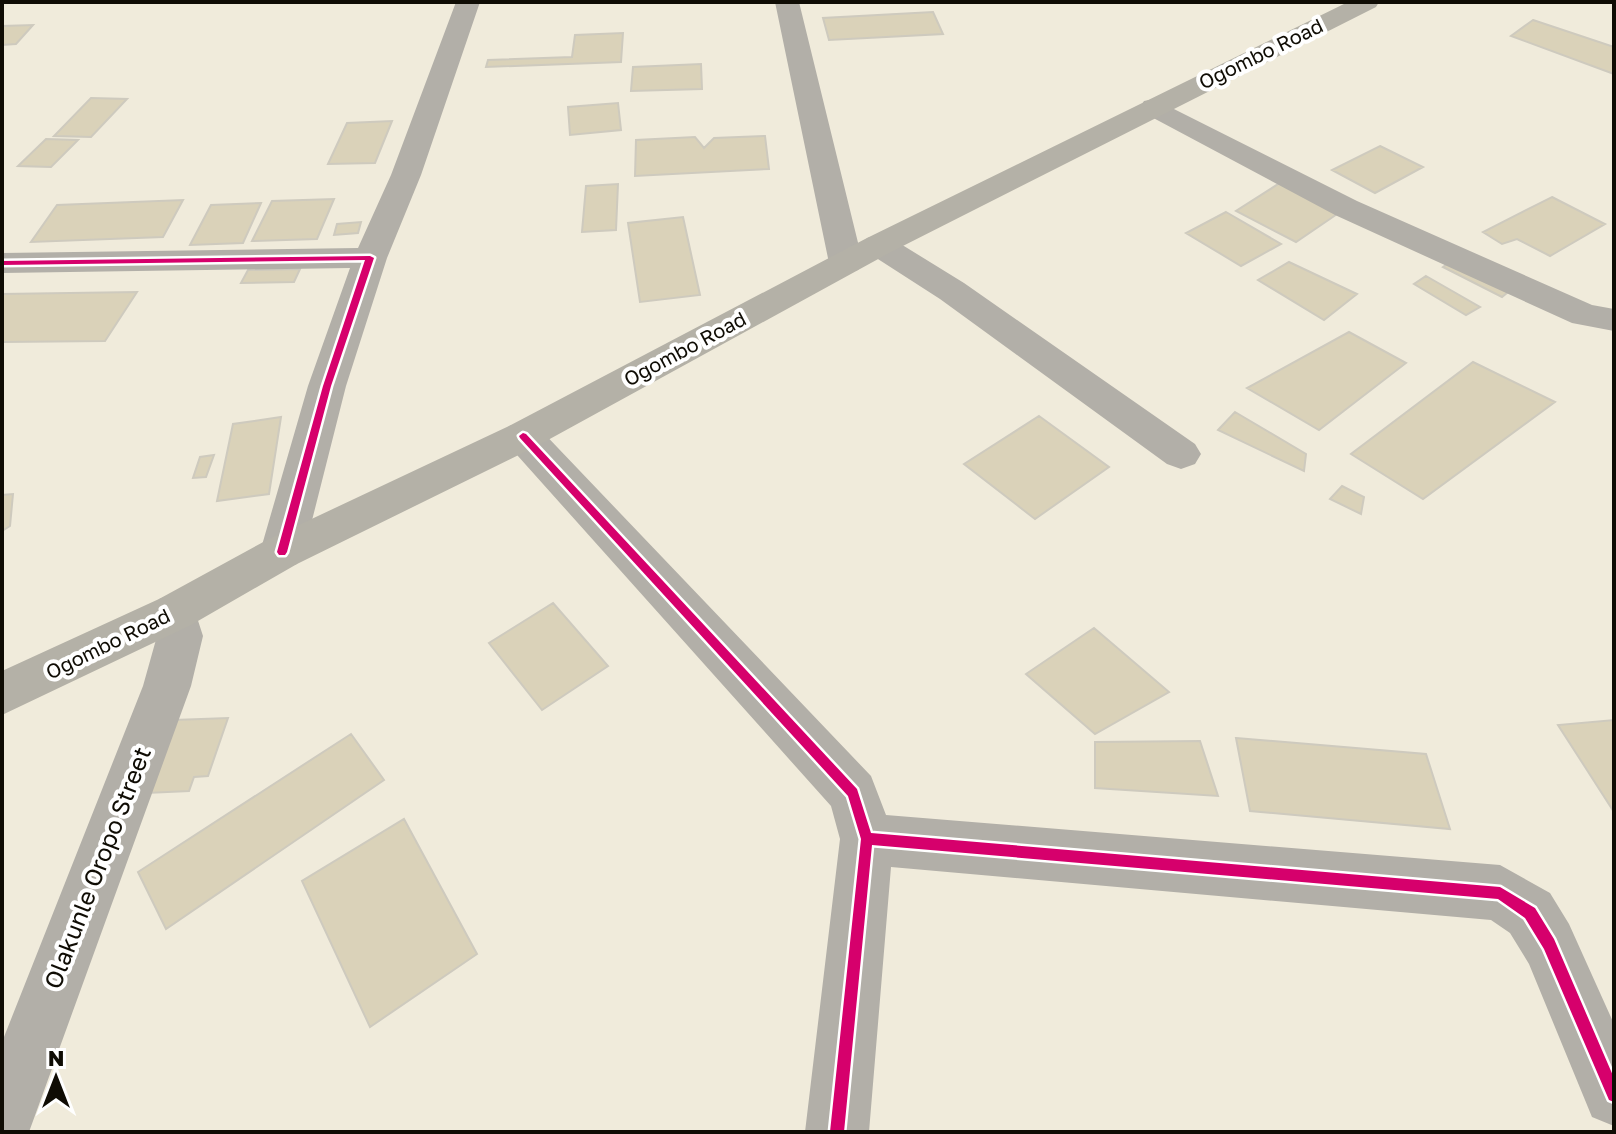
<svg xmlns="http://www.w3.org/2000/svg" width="1616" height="1134" font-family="'Golos Text',sans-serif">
  <rect width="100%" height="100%" fill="#f0ebdb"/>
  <path fill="#dad2b9" stroke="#cecabe" stroke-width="2" d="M933 12 943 34 829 40 823 18Z
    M1533 20 1614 47V74L1511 36Z
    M33 25 16 44 2 45V26Z
    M623 33 621 62 486 67 488 60 572 57 575 35Z
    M701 64 702 89 631 91 633 67Z
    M91 98 127 99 91 137 54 136Z
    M618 103 621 130 570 135 568 107Z
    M392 121 375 163 328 164 347 123Z
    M765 136 769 169 635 176 636 140 695 137 704 148 714 138Z
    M46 139 78 140 51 167 18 166Z
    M1380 146 1423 167 1375 193 1332 170Z
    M1286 179 1346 208 1296 242 1236 211Z
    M618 184 616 230 582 232 586 186Z
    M1552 197 1605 224 1550 256 1517 239 1502 244 1483 232Z
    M334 199 317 239 252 241 272 201Z
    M183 200 163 237 31 242 57 205Z
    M261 203 243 243 190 245 211 205Z
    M1226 212 1281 244 1241 266 1186 233Z
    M683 217 700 295 640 302 628 223Z
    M361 222 358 233 334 235 337 224Z
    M1454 259 1513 288 1502 297 1443 267Z
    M1289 262 1357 294 1324 320 1258 280Z
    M300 269 294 282 241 283 248 270Z
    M1426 276 1480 307 1466 315 1414 284Z
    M137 292 105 341 2 342V294Z
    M1349 332 1406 363 1319 430 1247 388Z
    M1473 362 1555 402 1423 499 1351 454Z
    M1235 412 1306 454 1304 471 1218 430Z
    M1039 416 1109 467 1035 519 964 464Z
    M281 417 269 494 217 501 233 424Z
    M214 455 206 477 193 478 200 457Z
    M1342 486 1364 497 1361 514 1330 499Z
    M13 494 10 526 2 531V495Z
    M553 603 608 666 542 710 489 643Z
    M1094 628 1169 692 1095 734 1026 674Z
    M228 718 208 776 194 777 189 791 147 793 174 720Z
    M1614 720V812L1558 725Z
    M351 734 384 780 166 929 138 872Z
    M1236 738 1426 754 1450 829 1250 811Z
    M1200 741 1218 796 1095 788V742Z
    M404 819 477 954 370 1027 302 881Z"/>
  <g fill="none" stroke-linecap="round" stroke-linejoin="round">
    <path fill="#b2afa8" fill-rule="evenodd" d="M456 2H480L421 175 387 258 346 386 304 552 297 564 282 569 267 564 260 552 308 386 350 268 2 273V253L358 248 391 175Z
      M775 2H799L863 263 858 270 846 273 834 270 829 263Z
      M1154 99 1357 201 1592 305 1614 309V331L1572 323 1335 215 1144 113 1140 107 1144 101Z
      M879 235 891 238 964 283 1195 444 1201 454 1195 464 1181 469 1167 464 940 299 867 252 863 245 867 238Z
      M523 422 537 426 871 776 886 815 1500 865 1550 893 1569 924 1614 1024V1126L1592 1117 1529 964 1510 933 1491 920 891 867 869 1132H805L840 839 831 806 509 446 503 436 509 426Z
      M175 593 191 599 203 636 191 686 29 1132H2V1042L143 686 157 636 152 612 159 599Z"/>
    <path fill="#b4b1a7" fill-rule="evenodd" d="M1348 2H1379L1376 7 891 252 537 446 297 564 191 625 2 715V671L159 599 267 540 509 426 867 238Z"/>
    <defs>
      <path id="cycleway" d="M370 256 374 258 331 386 287 552 285 555H279L277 552 323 386 365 260 2 265V261Z
        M523 433 526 434 857 789 871 833 1500 887 1535 908 1554 939 1614 1078V1102L1609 1100 1544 949 1525 918 1498 899 872 845 844 1132H830L861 839 848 796 520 438 519 436Z"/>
    </defs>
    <use href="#cycleway" stroke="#fff" stroke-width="5"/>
    <use href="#cycleway" fill="#d6006c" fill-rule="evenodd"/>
  </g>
  <g text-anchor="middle" stroke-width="8" stroke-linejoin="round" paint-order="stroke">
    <g font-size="20" fill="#0f0c04" stroke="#fff">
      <text transform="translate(1261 54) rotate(-26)" y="7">Ogombo Road</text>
      <text transform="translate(685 349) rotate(-28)" y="7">Ogombo Road</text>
      <text transform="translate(108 644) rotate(-26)" y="7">Ogombo Road</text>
    </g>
    <g font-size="24" fill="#0f0c04" stroke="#fff">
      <text transform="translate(98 868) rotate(-69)" y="8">Olakunle Oropo Street</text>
    </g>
  </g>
  <rect width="1616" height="1134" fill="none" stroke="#0f0c04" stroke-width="8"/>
  <g transform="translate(56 1078)" stroke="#ffffff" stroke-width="6" paint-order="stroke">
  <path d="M0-6L14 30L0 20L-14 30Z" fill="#0f0c04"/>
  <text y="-12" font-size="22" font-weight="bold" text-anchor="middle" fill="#0f0c04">N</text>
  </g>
</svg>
